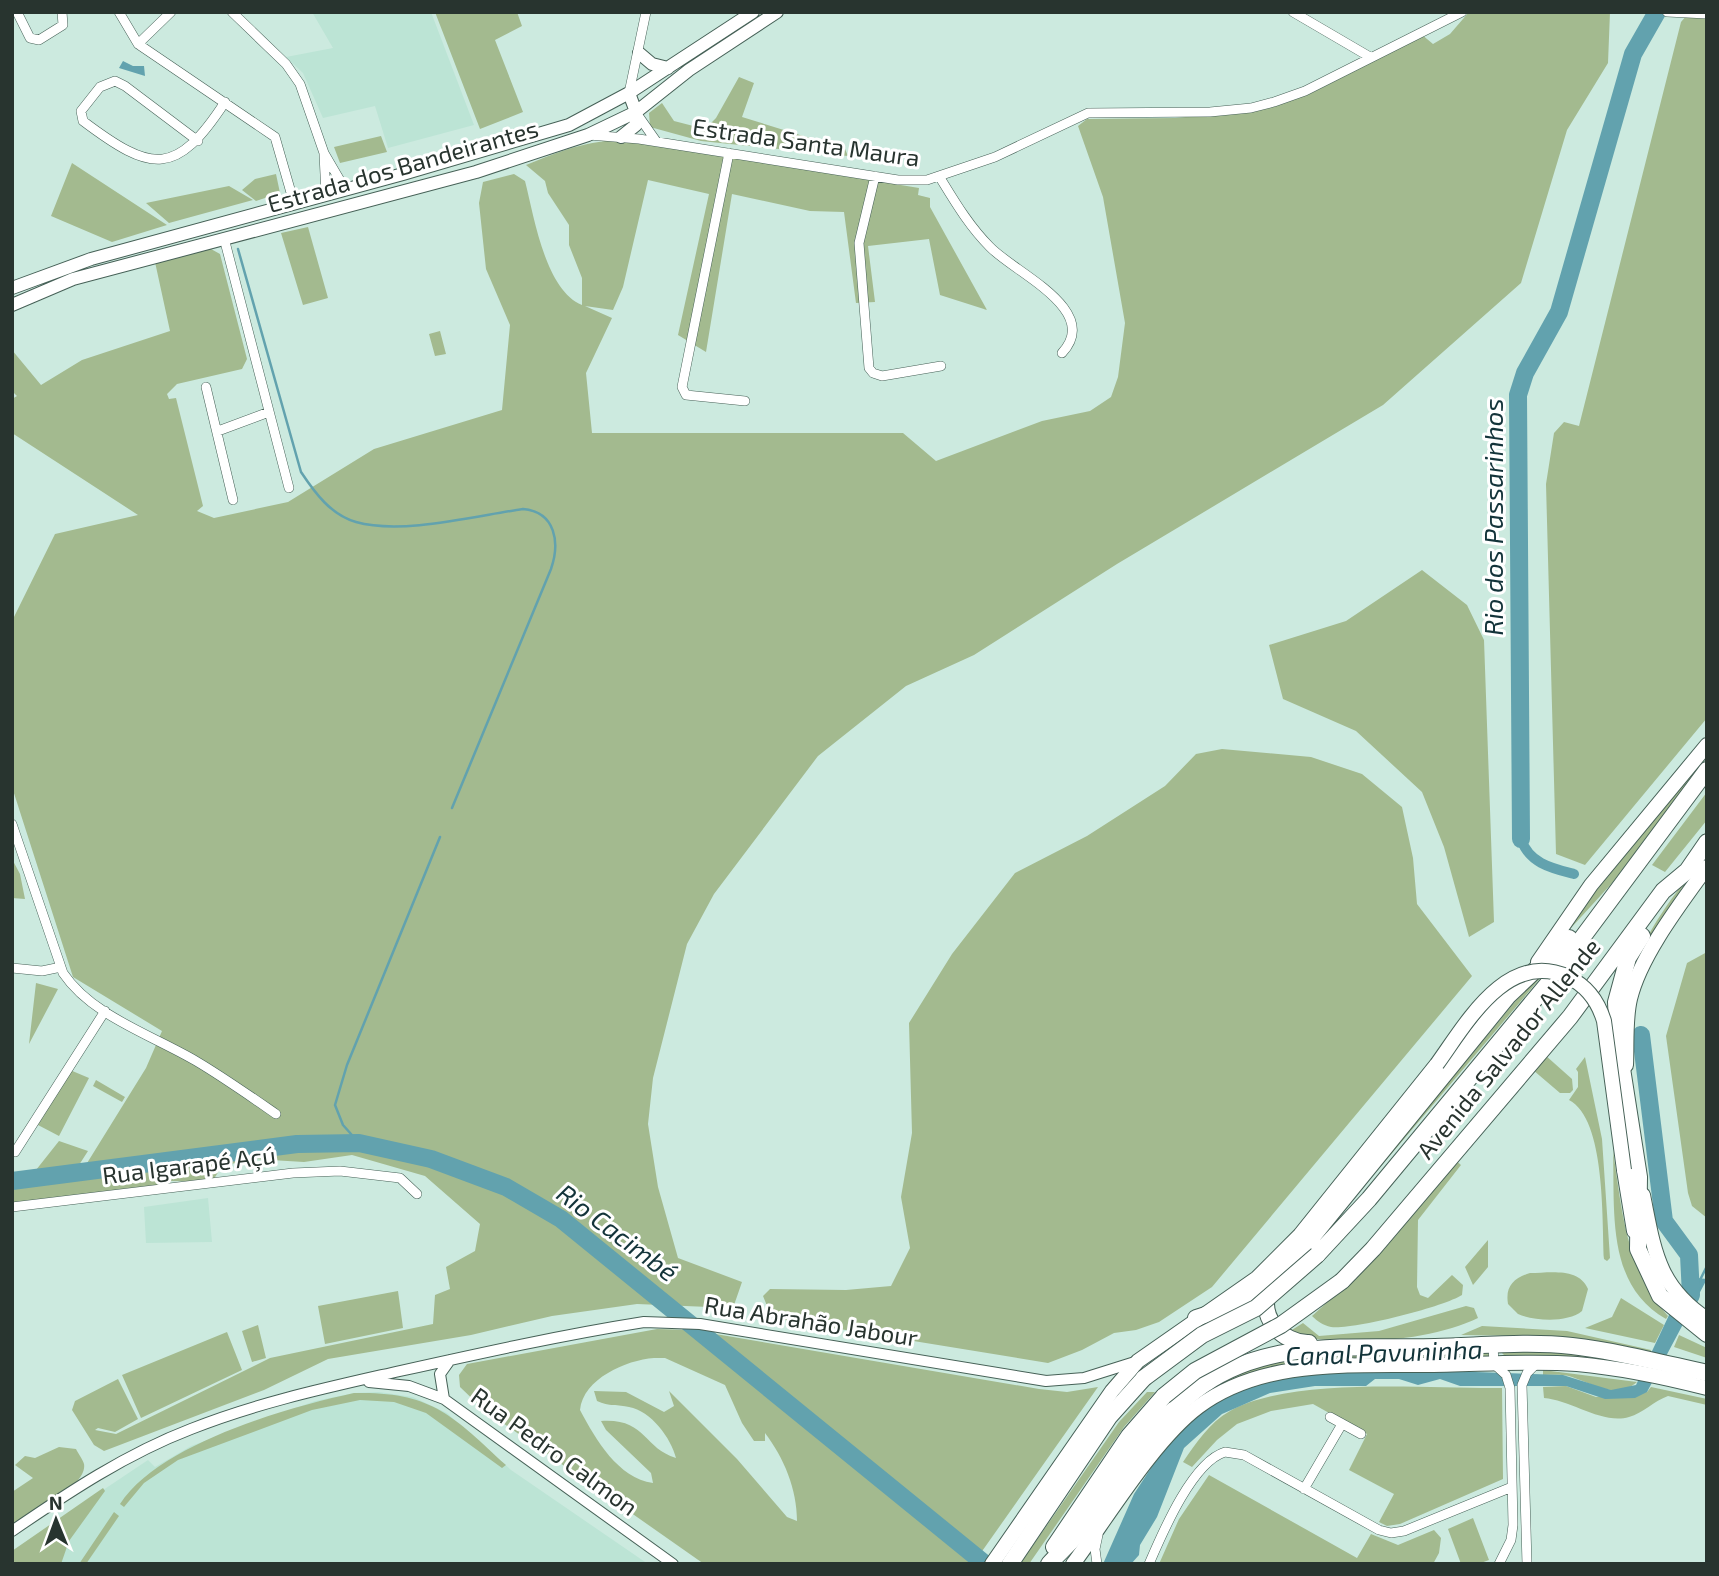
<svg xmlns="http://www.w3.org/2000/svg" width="1719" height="1576" font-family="'Exo 2',sans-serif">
  <rect width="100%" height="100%" fill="#cceadf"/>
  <path fill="#bce4d5" d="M312 12H431L474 125 388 148 375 106 323 118 303 73 286 57 333 48Z
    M208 1198 212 1242 146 1243 144 1207Z
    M379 1392 413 1397 447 1413 511 1470 648 1564H12V1551L148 1460 155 1467 191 1446 315 1401 354 1393Z"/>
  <path fill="#a3ba8f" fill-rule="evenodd" d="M435 12H517L522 26 495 40 523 112 480 129Z
    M1469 12H1610L1608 63 1567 130 1521 283 1383 405 1117 564 974 655 906 686 818 756 714 894 687 944 653 1078 648 1124 658 1187 678 1258 742 1282 733 1308 637 1304 552 1316 471 1335 328 1359 264 1390 104 1451 94 1445 72 1410 75 1401 118 1379 138 1419 115 1432 98 1428 95 1430 116 1434 270 1358 433 1324 435 1295 450 1289 446 1267 475 1251 480 1224 425 1176 352 1155 304 1162 254 1159 222 1166 212 1182 171 1181 158 1189 12 1211V1178L84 1168 146 1068 162 1031 73 977 12 787V621L55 534 138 515 12 433V399L17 396 12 391V350L41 385 82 360 170 331 155 262 211 249 220 254 247 359 242 369 177 384 167 394 169 399 176 398 203 506 197 511 214 518 288 502 374 449 502 410 510 325 486 269 479 203 483 182 514 174 525 181C534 216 545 290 582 305V278L569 245V225L548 193 545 181 526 165C560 151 588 140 625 140L919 188 918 195 930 198V207L987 310 940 295 929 239 868 246 875 302 856 303 844 212 810 211 732 194 706 352 678 335 709 194 648 180 623 287 613 310 585 306 612 318 586 373 592 433H903L936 461 1042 421 1090 411 1111 397 1118 377 1125 323 1103 197 1078 126 1087 119 1175 118 1260 110 1339 78 1421 34 1433 44 1450 34Z
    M1687 15 1707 16V718L1585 865 1556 854 1546 484 1554 433 1564 422 1579 426 1681 22Z
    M739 77 754 83 742 117 845 149 848 156 701 141 650 127 649 113 662 103 674 121 705 129 716 118Z
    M381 136 387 152 340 163 334 147Z
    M72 163 167 225 112 242 51 216Z
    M276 174 280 193 256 201 242 190 255 179Z
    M229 186 253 200 169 223 146 203Z
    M308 227 328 298 303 305 281 233Z
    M440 331 446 354 435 356 429 334Z
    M1422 570 1467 605 1484 640 1494 922 1469 937 1444 847 1422 792 1356 731 1283 699 1269 645 1346 621Z
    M1222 749 1311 757 1362 774 1402 807 1413 858 1417 904 1472 976 1212 1287 1159 1322 1136 1330 1114 1333 1082 1350 1048 1363 772 1318 763 1296 770 1289 846 1290 891 1286 910 1248 901 1197 912 1133 909 1023 952 954 1015 873 1087 836 1165 786 1196 754Z
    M1707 752V757L1613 882 1560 940 1600 883Z
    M1707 792V820L1665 872 1652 865Z
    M1707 856 1682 888 1629 979C1645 932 1674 892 1707 856Z
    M12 859 20 874 25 899 12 898Z
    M1707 952V1218L1692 1206 1688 1193 1666 1036 1687 963Z
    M1543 968 1548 969 1288 1276Z
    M36 983 58 989 29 1044Z
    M1545 1055 1572 1079 1573 1090 1570 1093H1560L1533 1070Z
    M1585 1057 1602 1139 1610 1258 1607 1261 1604 1259C1602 1221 1606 1119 1569 1100L1578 1087V1072L1576 1069Z
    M70 1070 89 1078 59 1136 38 1125Z
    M96 1080 125 1097 122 1102 93 1086Z
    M59 1141 88 1151 79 1165 36 1170Z
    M1613 1151C1622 1211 1626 1269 1668 1316L1666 1319C1606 1285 1615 1212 1613 1151Z
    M1453 1158 1461 1165 1418 1220 1417 1287 1420 1295 1428 1298 1452 1275 1463 1285 1462 1295C1443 1307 1353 1330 1331 1327 1323 1325 1318 1322 1312 1316L1365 1268Z
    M1488 1240V1267L1473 1285 1465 1267Z
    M1530 1273C1549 1273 1579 1267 1588 1289L1582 1311C1568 1323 1534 1321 1518 1314L1508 1304C1505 1286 1514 1278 1530 1273Z
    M398 1291 403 1328 325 1344 318 1306Z
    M1621 1298 1664 1325 1655 1343 1585 1328 1612 1317Z
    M1466 1306 1474 1308 1478 1318C1429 1342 1339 1348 1287 1333L1303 1323 1319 1336 1379 1331Z
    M258 1325 266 1358 252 1362 242 1331Z
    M1482 1326 1567 1331 1651 1350 1649 1355 1532 1336 1461 1335Z
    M657 1329 692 1330 1039 1389 1067 1392 1098 1387 973 1564H704L483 1409 460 1387 459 1375 467 1364ZM654 1358H665L725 1385 742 1423 754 1441H765V1433C784 1458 797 1489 797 1521L787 1517 737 1459 669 1391 674 1406 664 1412 626 1392 594 1391 597 1401C609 1407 618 1404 629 1407 651 1411 671 1438 676 1458 643 1448 646 1418 601 1421L606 1430 651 1473 653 1483C618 1478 596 1440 580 1410 583 1379 626 1360 654 1358Z
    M227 1332 242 1370 141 1418 122 1375Z
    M1679 1335 1707 1348V1358L1674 1347Z
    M1533 1350 1591 1355 1642 1366 1506 1357 1501 1352Z
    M1490 1352V1357L1289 1363 1229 1381 1213 1390 1160 1434 1061 1561 1173 1414 1227 1376 1289 1357Z
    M1543 1370 1637 1382C1617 1400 1593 1384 1572 1377 1563 1374 1553 1375 1543 1375Z
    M1566 1386 1596 1397 1647 1392 1651 1387 1707 1399V1405L1668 1396C1654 1401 1643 1413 1629 1417 1603 1425 1571 1400 1544 1398L1543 1387Z
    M1502 1388 1503 1479 1400 1524 1387 1526 1379 1522 1394 1494 1349 1470 1367 1434 1313 1404 1271 1411 1237 1424 1217 1440 1192 1467 1183 1462C1196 1443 1209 1423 1230 1411 1294 1376 1427 1389 1502 1388Z
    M1147 1392H1155L1124 1427 1029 1564H1020L1119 1422Z
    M354 1393C431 1391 452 1415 506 1465L502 1468 426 1413 394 1402 360 1400 312 1410 178 1460 144 1483 124 1507 120 1504C159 1444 285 1408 354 1393Z
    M59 1447 76 1449C78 1453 83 1460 84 1464 88 1486 29 1516 12 1526V1492L33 1478 15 1465 25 1456 35 1458Z
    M1209 1475 1357 1558 1371 1534 1398 1545 1434 1530 1441 1538 1439 1553 1433 1564H1159L1179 1519Z
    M103 1488 105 1491 69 1541 61 1564H12V1551Z
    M114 1512 119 1516 86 1564H79Z
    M1473 1518 1489 1560 1478 1564H1461L1448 1529Z"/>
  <path fill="#62a2ae" d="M123 61 133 66H144L145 76 119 68Z
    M1687 1277 1707 1279 1647 1392 1635 1398 1605 1399 1566 1386H1460L1440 1379 1418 1385 1399 1379H1375L1366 1386H1315L1270 1393 1222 1414 1184 1448 1157 1517 1140 1545 1139 1555 1131 1564H1103L1134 1494 1175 1431 1187 1419 1260 1378 1389 1369 1563 1375 1611 1390 1636 1385Z"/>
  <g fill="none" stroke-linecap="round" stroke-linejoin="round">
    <path stroke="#62a2ae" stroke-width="2.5" d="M238 249 301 472C315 493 331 515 356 522 402 535 475 516 523 509 556 512 560 543 551 569L452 808
      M359 1143 343 1125 335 1105 347 1065 440 837
      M1699 1282 1707 1266"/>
    <path stroke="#62a2ae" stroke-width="10" d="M1521 839C1529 863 1551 868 1574 874"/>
    <path stroke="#62a2ae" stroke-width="18" d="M1521 839 1518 395 1525 373 1559 312 1633 54 1657 12
      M1641 1035 1664 1221 1689 1255 1691 1295 1688 1300
      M12 1181 297 1144 359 1143 431 1159 506 1187 561 1219 985 1564"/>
    <defs>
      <path id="minor" d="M17 12 30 38 39 40 63 25 62 12
        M119 12 138 44 275 137 294 203
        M232 12 286 64 300 84 324 153 345 189
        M1293 12 1370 57
        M1667 12 1707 14
        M138 44 171 12
        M629 93 646 12
        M637 114 656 141
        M589 135 639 139 898 180H927L995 157 1088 113 1210 112 1251 108 1274 102 1305 91 1462 12
        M198 141 125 86 115 81 100 87 81 111 83 121C152 173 176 177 225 102
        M729 153 682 387 686 395 745 401
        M324 154 326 195
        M875 176 859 243 869 368 873 373 882 376 941 366
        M939 176C955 202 969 226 990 247 1015 273 1102 310 1062 353
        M224 238 289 488
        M206 387 233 500
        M218 431 269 412
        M12 824 63 973C92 1016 152 1035 196 1061 223 1077 250 1096 276 1114
        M12 968 42 971 61 967
        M15 1152 105 1011
        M12 1207 293 1173 340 1171 400 1178 417 1194
        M1493 1345 1494 1364 1506 1375 1510 1388 1513 1525 1511 1540 1499 1564
        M1330 1417 1361 1434
        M1304 1489 1342 1424
        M1097 1564 1095 1549 1098 1535
        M1149 1564C1162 1534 1192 1462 1225 1452L1244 1455 1379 1530 1391 1533 1404 1531 1512 1487
        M1527 1564 1522 1385 1527 1373 1537 1363"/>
      <path id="tertiary" d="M369 1382 409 1386 444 1399 673 1564
        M444 1399 440 1374 450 1360
        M12 1531C69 1492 126 1454 191 1429 259 1402 330 1387 400 1371 481 1353 562 1335 644 1322L700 1324 1046 1381 1084 1378 1138 1361"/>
      <path id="secondary" d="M639 53 652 64 668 68
        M621 137 636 125V112L629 93
        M12 288 91 259 403 174 569 125 629 93 753 12
        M12 305 73 279 476 172 588 135 636 112 689 70 777 12"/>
      <path id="primary" d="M1538 962 1591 885 1707 745
        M1626 1065C1627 1044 1625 1020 1630 999 1640 956 1681 903 1707 867
        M1624 1170 1634 1231
        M1643 1195C1654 1249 1657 1286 1707 1319
        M992 1564 1112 1391 1138 1361 1257 1278 1300 1235 1437 1064
        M1073 1564C1107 1518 1154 1440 1198 1407 1262 1359 1348 1366 1423 1365 1474 1365 1526 1360 1577 1364 1621 1368 1664 1377 1707 1388"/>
      <path id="trunk" d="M1642 936 1628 958 1616 1002 1618 1043 1639 1177 1638 1249 1660 1296 1707 1334
        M1317 1255 1369 1199 1550 981 1707 770
        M1342 1281 1373 1249 1570 1017 1663 891 1687 871 1707 842
        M1271 1287C1255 1314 1282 1344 1309 1343
        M1196 1318 1227 1308 1256 1290 1308 1242 1508 996 1569 938
        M1054 1547 1129 1436 1164 1396
        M1010 1564 1109 1417 1144 1378
        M1049 1564C1061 1551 1075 1539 1085 1525 1120 1477 1147 1428 1195 1391 1263 1337 1354 1349 1435 1347 1480 1346 1527 1341 1572 1346 1617 1351 1662 1363 1707 1373"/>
    </defs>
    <use href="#minor" stroke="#466157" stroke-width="10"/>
    <use href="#tertiary" stroke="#466157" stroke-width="12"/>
    <use href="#secondary" stroke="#466157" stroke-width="14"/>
    <use href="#primary" stroke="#466157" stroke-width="16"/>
    <use href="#trunk" stroke="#466157" stroke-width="18"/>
    <use href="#minor" stroke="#fff" stroke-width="9"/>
    <use href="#tertiary" stroke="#fff" stroke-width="10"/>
    <use href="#secondary" stroke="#fff" stroke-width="12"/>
    <use href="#primary" stroke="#fff" stroke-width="14"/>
    <use href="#trunk" stroke="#fff" stroke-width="16"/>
    <defs>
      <path id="primary-bridge" d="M1437 1064C1466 1024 1507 949 1568 977 1587 986 1598 1001 1604 1021L1624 1170"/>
      <path id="trunk-bridge" d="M1144 1378 1202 1335 1256 1308 1317 1255
        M1164 1396 1195 1371 1281 1325 1342 1281"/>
    </defs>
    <use href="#primary-bridge" stroke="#466157" stroke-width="16" stroke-linecap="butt"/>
    <use href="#trunk-bridge" stroke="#466157" stroke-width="18" stroke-linecap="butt"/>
    <use href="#primary-bridge" stroke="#fff" stroke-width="14"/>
    <use href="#trunk-bridge" stroke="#fff" stroke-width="16"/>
  </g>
  <g text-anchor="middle" stroke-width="6" stroke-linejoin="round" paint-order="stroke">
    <g font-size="24" fill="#28342f" stroke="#fff">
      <text transform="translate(806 143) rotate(8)" y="8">Estrada Santa Maura</text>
      <text transform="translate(403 167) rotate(-16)" y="8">Estrada dos Bandeirantes</text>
      <text transform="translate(1509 1049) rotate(-51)" y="8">Avenida Salvador Allende</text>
      <text transform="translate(189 1166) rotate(-7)" y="8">Rua Igarapé Açú</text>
      <text transform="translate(811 1322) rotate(9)" y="8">Rua Abrahão Jabour</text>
      <text transform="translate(554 1452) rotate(36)" y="8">Rua Pedro Calmon</text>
    </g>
    <g font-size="26" font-style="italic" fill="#13343a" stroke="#fff">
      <text transform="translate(1494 517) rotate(-90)" y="9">Rio dos Passarinhos</text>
      <text transform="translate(617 1233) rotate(37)" y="9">Rio Cacimbé</text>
      <text transform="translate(1384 1353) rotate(-2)" y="9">Canal Pavuninha</text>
    </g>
  </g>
  <rect width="1719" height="1576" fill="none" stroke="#28342f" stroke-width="28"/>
  <g transform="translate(56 1520) rotate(359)" stroke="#ffffff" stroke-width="5" paint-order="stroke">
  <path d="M0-5L12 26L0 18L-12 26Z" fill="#28342f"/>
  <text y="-10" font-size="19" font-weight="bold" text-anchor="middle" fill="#28342f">N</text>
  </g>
</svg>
